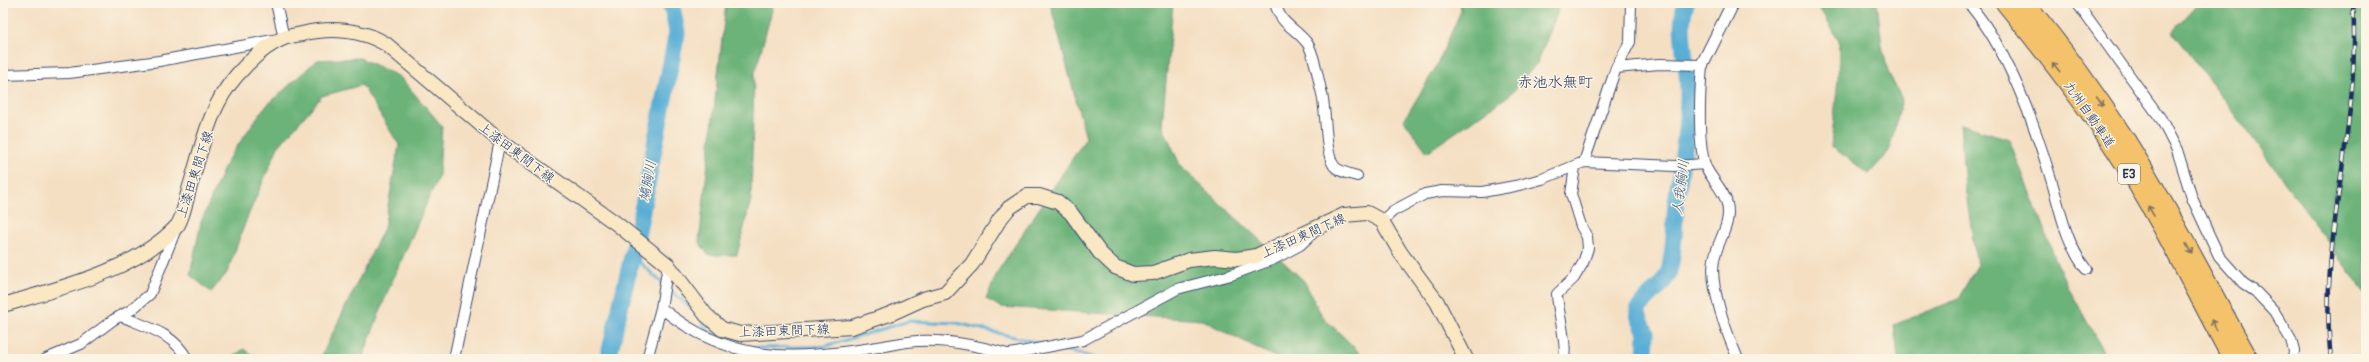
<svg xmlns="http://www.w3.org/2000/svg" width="2369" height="362" font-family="Pangolin,'Klee One',sans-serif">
  <rect width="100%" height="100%" fill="#fcf5e5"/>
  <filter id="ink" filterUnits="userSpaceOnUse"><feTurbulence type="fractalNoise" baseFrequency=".025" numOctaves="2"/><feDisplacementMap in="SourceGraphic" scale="8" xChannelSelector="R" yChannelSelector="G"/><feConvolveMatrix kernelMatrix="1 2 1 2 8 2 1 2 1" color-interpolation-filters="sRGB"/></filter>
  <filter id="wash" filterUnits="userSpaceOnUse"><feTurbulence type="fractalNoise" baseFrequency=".012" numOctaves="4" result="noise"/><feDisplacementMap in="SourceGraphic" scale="16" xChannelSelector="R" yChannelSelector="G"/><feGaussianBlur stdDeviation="0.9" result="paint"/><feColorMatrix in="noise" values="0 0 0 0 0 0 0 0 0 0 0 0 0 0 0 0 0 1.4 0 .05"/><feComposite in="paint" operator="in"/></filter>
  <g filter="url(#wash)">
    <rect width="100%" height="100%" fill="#f4dfc3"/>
    <path fill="#6cb379" stroke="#44716c" d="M726 3H774L754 76 751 200 737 255H708L699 242Z
      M1050 3H1173L1162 125 1181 167 1304 281 1322 316 1366 359H1279L1202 320 1001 307 986 299 998 271 1086 138Z
      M1460 3H1561L1538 62 1511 94 1427 152 1404 120 1436 67 1461 11Z
      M1816 3H1877L1882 46 1888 72 1902 99 1889 151 1869 174 1831 146 1838 80 1839 40Z
      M2199 3H2366V295L2241 122 2172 32Z
      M360 58 400 77 442 126 439 175 387 293 362 359H320L384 228 399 145 362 85 322 96 278 147 247 218 227 273 211 292 190 275 201 222 227 161 263 109 317 60Z
      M1960 124 2009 139 2061 273 2107 359H1898L1894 325 1958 299 1977 266 1965 187Z
      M244 349 256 359H229Z"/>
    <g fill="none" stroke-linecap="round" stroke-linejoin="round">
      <path stroke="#59aed5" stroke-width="3" d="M632 255 663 284
        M667 288 696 312 707 330 717 337
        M755 348 826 346 909 321 957 323 1043 344
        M1058 348 1099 359"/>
      <path stroke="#59aed5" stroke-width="17" d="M608 359 638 231 677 32 672 7 669 3
        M1645 359 1646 333 1638 315V309C1647 297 1664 286 1669 271 1675 250 1674 224 1676 202 1681 166 1688 130 1688 93 1689 63 1676 32 1686 3"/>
    </g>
  </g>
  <g filter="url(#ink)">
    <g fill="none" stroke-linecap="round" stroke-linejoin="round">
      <defs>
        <path id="minor" d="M1275 3C1282 27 1294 26 1307 43 1314 52 1318 78 1321 90 1327 109 1324 152 1334 166 1339 172 1350 174 1357 176
          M1968 3C2007 46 2034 123 2051 179 2060 209 2066 244 2086 269
          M2077 3 2161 119 2177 150 2192 198 2219 256 2243 283 2256 292 2274 311 2291 340 2294 351 2293 359
          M1616 68 1630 42 1631 3
          M3 75 69 73 159 61 284 38 276 3
          M1584 162 1616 68 1659 64 1702 65C1700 92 1697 139 1705 165 1710 178 1725 191 1727 204 1732 225 1717 241 1714 260 1709 286 1727 334 1738 359
          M1382 221 1393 211 1425 194 1442 191 1482 192 1515 186 1542 179 1584 162 1675 166 1705 164
          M661 308C728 362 786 361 872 348 886 346 902 342 917 341 952 339 990 348 1023 359
          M121 316C146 327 174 333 187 359
          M1010 354 1083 340 1177 289 1231 275 1274 259 1300 245 1313 233
          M46 359 81 344 113 320 131 310 150 294 176 229
          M454 359 500 141
          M647 359 661 308 668 265
          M1563 359C1569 350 1557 308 1557 294L1574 278 1583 263 1588 248 1587 237 1581 226 1571 194 1575 167"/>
        <path id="tertiary" d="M1702 65 1730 9 1731 3"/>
        <path id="secondary" d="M3 305C60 288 135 271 177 226 183 219 187 195 190 186 199 158 205 128 218 103 229 80 260 47 284 38 289 36 296 35 302 34 330 27 361 29 386 44L500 141 617 224 668 265 706 315 722 329 740 334 852 327 890 314 923 299 945 293 972 264 1000 219 1009 208 1027 196H1039L1058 202 1071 213 1100 253 1115 267 1133 274 1153 273 1189 260 1215 257 1237 259 1256 256 1344 215 1367 213 1382 221 1400 252 1437 302 1466 359"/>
        <path id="motorway" d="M2005 3C2043 50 2080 97 2114 148 2159 215 2194 289 2232 359
          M2026 3C2062 47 2095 92 2126 140 2171 211 2208 286 2249 359"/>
      </defs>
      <use href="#minor" stroke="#3c496d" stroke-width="12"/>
      <use href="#tertiary" stroke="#3c496d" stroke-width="14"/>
      <use href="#secondary" stroke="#3c496d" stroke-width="16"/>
      <use href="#motorway" stroke="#3c496d" stroke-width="20"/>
      <use href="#minor" stroke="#fff" stroke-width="10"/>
      <use href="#tertiary" stroke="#fff" stroke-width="12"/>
      <use href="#secondary" stroke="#fae7c3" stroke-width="14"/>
      <use href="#motorway" stroke="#f3c26a" stroke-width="18"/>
      <defs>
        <path id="rail" d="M2331 359C2321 273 2342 185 2351 100 2354 68 2355 35 2353 3"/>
      </defs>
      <use href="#rail" stroke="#1b2f5e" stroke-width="4.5"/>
      <use href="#rail" stroke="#fcf5e5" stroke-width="3" stroke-dasharray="9" stroke-linecap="butt"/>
    </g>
    <defs><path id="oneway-shaft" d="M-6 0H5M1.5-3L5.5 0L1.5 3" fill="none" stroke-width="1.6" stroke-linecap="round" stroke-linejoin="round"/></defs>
    <g stroke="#7c7163">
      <use href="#oneway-shaft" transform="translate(2056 67) rotate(-129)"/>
      <use href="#oneway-shaft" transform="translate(2100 101) rotate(56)"/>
      <use href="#oneway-shaft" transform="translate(2151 211) rotate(-120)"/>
      <use href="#oneway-shaft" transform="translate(2189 249) rotate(61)"/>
      <use href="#oneway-shaft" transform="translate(2214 325) rotate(-118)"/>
    </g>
  </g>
  <g text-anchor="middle" stroke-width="3" stroke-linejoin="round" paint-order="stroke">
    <rect fill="#fcf5e5" stroke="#5e6a86" stroke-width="1" x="2118" y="164" width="22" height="20" rx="3"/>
    <g font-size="12" font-weight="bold" fill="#1b2f5e">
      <text x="2129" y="178">E3</text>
    </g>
    <g font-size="13" fill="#1b2f5e" stroke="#fcf5e5">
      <text transform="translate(2090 114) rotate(55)" y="5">九州自動車道</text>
      <text transform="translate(517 152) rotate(37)" y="5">上漆田東間下線</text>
      <text transform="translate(194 174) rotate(-72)" y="5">上漆田東間下線</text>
      <text transform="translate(1303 235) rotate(-24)" y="5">上漆田東間下線</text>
      <text transform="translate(784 330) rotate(-2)" y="5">上漆田東間下線</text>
    </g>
    <g font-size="14" font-style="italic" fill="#2e5582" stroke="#fcf5e5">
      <text transform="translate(647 181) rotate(-79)" y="5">鳩胸川</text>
      <text transform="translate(1680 187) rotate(-83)" y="5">人我胸川</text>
    </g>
    <g font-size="15" fill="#1b2f5e" stroke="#fcf5e5">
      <text x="1555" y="87">赤池水無町</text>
    </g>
  </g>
  <rect width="2369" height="362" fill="none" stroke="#fcf5e5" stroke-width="16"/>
</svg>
